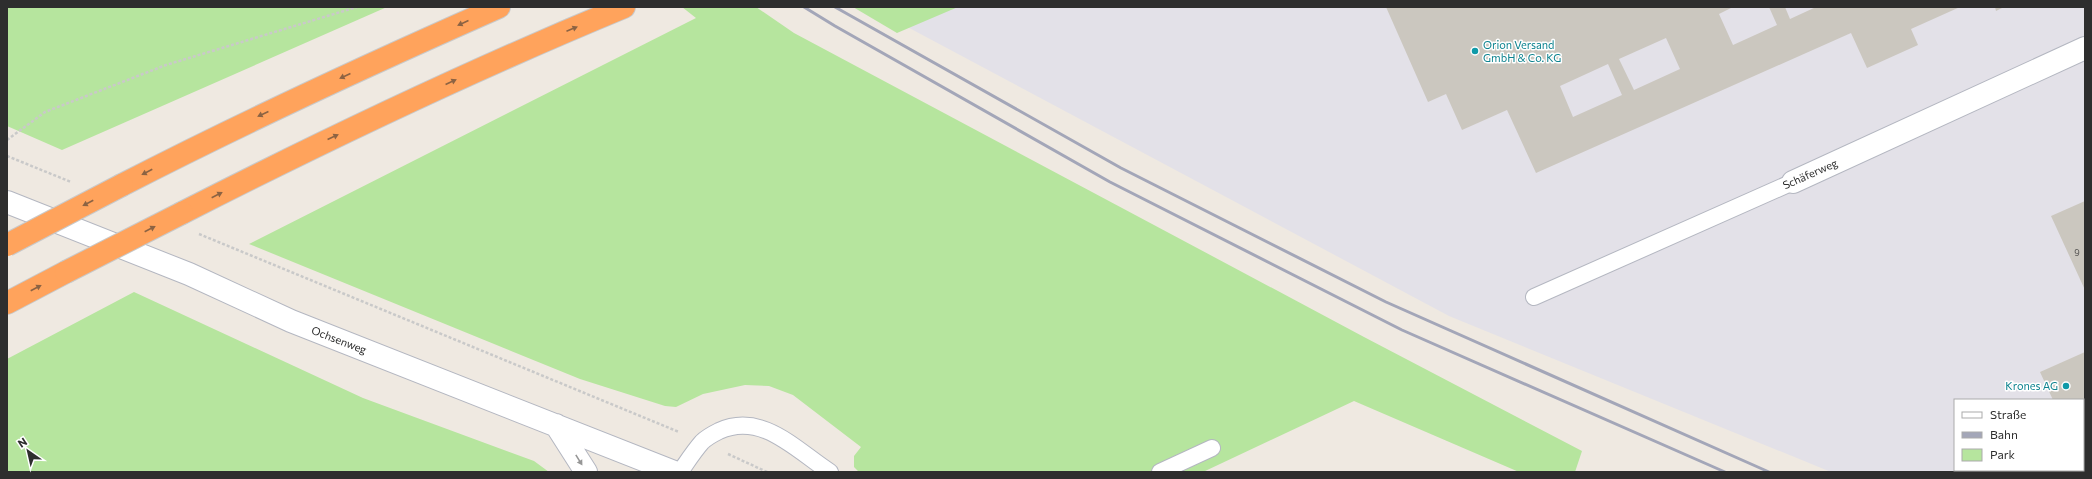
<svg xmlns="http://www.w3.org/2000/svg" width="2092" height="479" font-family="Commissioner,sans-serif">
  <rect width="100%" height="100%" fill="#efe9e1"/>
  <path fill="#e3e1e8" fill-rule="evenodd" d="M870 7H2085V472H1831L1449 316ZM1955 400H2083V470H1955Z"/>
  <path fill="#b6e59e" d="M7 7H387L62 150 7 126Z
    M682 7H756L794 33 1364 337 1582 451 1575 472H1519L1354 401 1203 472H859L854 467V456L861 447 793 395 769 386 745 385 703 394 676 407 665 406 580 379 249 244 696 18Z
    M853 7H958L897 33Z
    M134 292 363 398 534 461 549 472H7V359Z"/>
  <path fill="#cbc7bf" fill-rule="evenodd" d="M1386 7H1733L1719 14 1733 45 1777 25 1769 7H1785L1790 19 1816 7H1960L1911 29 1918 45 1867 68 1851 33 1536 173 1507 110 1462 130 1446 94 1428 102ZM1666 38 1680 69 1634 90 1619 59ZM1608 64 1622 95 1573 117 1560 86Z
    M1995 7H2004L1996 11Z
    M2085 201V290L2051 216Z
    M2085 352V411L2083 412V400H2053L2040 372Z"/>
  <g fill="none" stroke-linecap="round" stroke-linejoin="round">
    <defs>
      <path id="lane" d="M1534 297 1793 182
        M680 472C687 462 694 451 702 442 707 437 713 434 719 431 762 411 797 451 830 472
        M1160 472 1212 448"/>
      <path id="street" d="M1793 182 2085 48"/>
      <path id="secondary" d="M7 202 189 274 291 321 674 472
        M556 425 586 472"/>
      <path id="highway" d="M122 185C246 121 372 63 499 7
        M182 213C327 139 474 69 624 7
        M7 303 66 272"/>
    </defs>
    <use href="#lane" stroke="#b4b7c1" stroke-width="18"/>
    <use href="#street" stroke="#b4b7c1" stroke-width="24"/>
    <use href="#secondary" stroke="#b4b7c1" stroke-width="24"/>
    <use href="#highway" stroke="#c9c9c9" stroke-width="24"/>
    <path stroke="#c9c9c9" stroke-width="2.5" stroke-dasharray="3 2" stroke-linecap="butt" d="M7 140 45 112 166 65 357 7
      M7 156 71 182
      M199 234 679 432
      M728 454 767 472"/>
    <use href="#lane" stroke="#fff" stroke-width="16"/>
    <use href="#street" stroke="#fff" stroke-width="22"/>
    <use href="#secondary" stroke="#fff" stroke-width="22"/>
    <use href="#highway" stroke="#ffa35c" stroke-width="22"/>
    <path stroke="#a3a6b8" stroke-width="3" d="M804 7 835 26 1110 182 1402 330 1725 472
      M835 7 1121 168 1386 302 1769 472"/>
    <defs>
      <path id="highway-bridge" d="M7 245 122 185
        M66 272 182 213"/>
    </defs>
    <use href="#highway-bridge" stroke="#c9c9c9" stroke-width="24" stroke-linecap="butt"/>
    <use href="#highway-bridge" stroke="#ffa35c" stroke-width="22"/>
  </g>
  <defs><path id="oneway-solid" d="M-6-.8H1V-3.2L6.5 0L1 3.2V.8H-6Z"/></defs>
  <g fill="#8c6343">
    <use href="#oneway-solid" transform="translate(463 23) rotate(156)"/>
    <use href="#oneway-solid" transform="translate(572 29) rotate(-23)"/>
    <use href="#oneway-solid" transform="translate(345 76) rotate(155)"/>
    <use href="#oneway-solid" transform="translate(451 82) rotate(-25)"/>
    <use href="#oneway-solid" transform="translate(263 114) rotate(155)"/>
    <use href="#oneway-solid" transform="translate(333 137) rotate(-25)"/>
    <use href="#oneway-solid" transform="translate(147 172) rotate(152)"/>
    <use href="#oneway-solid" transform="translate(217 195) rotate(-27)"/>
    <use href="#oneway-solid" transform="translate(88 203) rotate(152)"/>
    <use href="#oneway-solid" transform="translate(150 229) rotate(-27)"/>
    <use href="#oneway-solid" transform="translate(36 288) rotate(-28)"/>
  </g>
  <use fill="#969696" href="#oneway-solid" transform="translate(579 460) rotate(58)"/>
  <g fill="#0f9aa8" stroke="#fff" stroke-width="1.5">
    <circle cx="1475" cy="51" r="4"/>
    <circle cx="2066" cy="386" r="4"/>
  </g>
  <g text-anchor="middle" stroke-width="3" stroke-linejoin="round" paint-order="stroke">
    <g font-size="9" fill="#555452">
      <text x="2077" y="256">9</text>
    </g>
    <g font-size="11" fill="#0d838f" stroke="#fff" text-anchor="start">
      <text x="1483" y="49">Orion Versand<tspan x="1483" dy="13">GmbH &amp; Co. KG</tspan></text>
      <text x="2058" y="390" text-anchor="end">Krones AG</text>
    </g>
    <g font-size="11" fill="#2e2e2e" stroke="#fff">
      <text transform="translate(1810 174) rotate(-24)" y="4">Schäferweg</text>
      <text transform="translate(339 340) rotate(21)" y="4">Ochsenweg</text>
    </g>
  </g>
  <rect width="2092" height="479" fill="none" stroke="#2e2e2e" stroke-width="16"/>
  <rect x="1954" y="399" width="130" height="72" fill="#ffffff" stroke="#ababab"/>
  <rect x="1962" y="412" width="20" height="6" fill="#ffffff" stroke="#ababab"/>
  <text x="1990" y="419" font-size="12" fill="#2e2e2e">Straße</text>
  <rect x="1962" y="432" width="20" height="6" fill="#a3a6b8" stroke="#ababab"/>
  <text x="1990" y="439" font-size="12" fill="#2e2e2e">Bahn</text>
  <rect x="1962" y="449" width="20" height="12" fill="#b6e59e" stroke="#ababab"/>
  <text x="1990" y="459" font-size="12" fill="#2e2e2e">Park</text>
  <g transform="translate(28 451) rotate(326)" stroke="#ffffff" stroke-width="3" paint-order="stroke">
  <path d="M0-3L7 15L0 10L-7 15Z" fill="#2e2e2e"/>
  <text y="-6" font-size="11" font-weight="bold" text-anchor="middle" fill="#2e2e2e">N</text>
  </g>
</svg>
